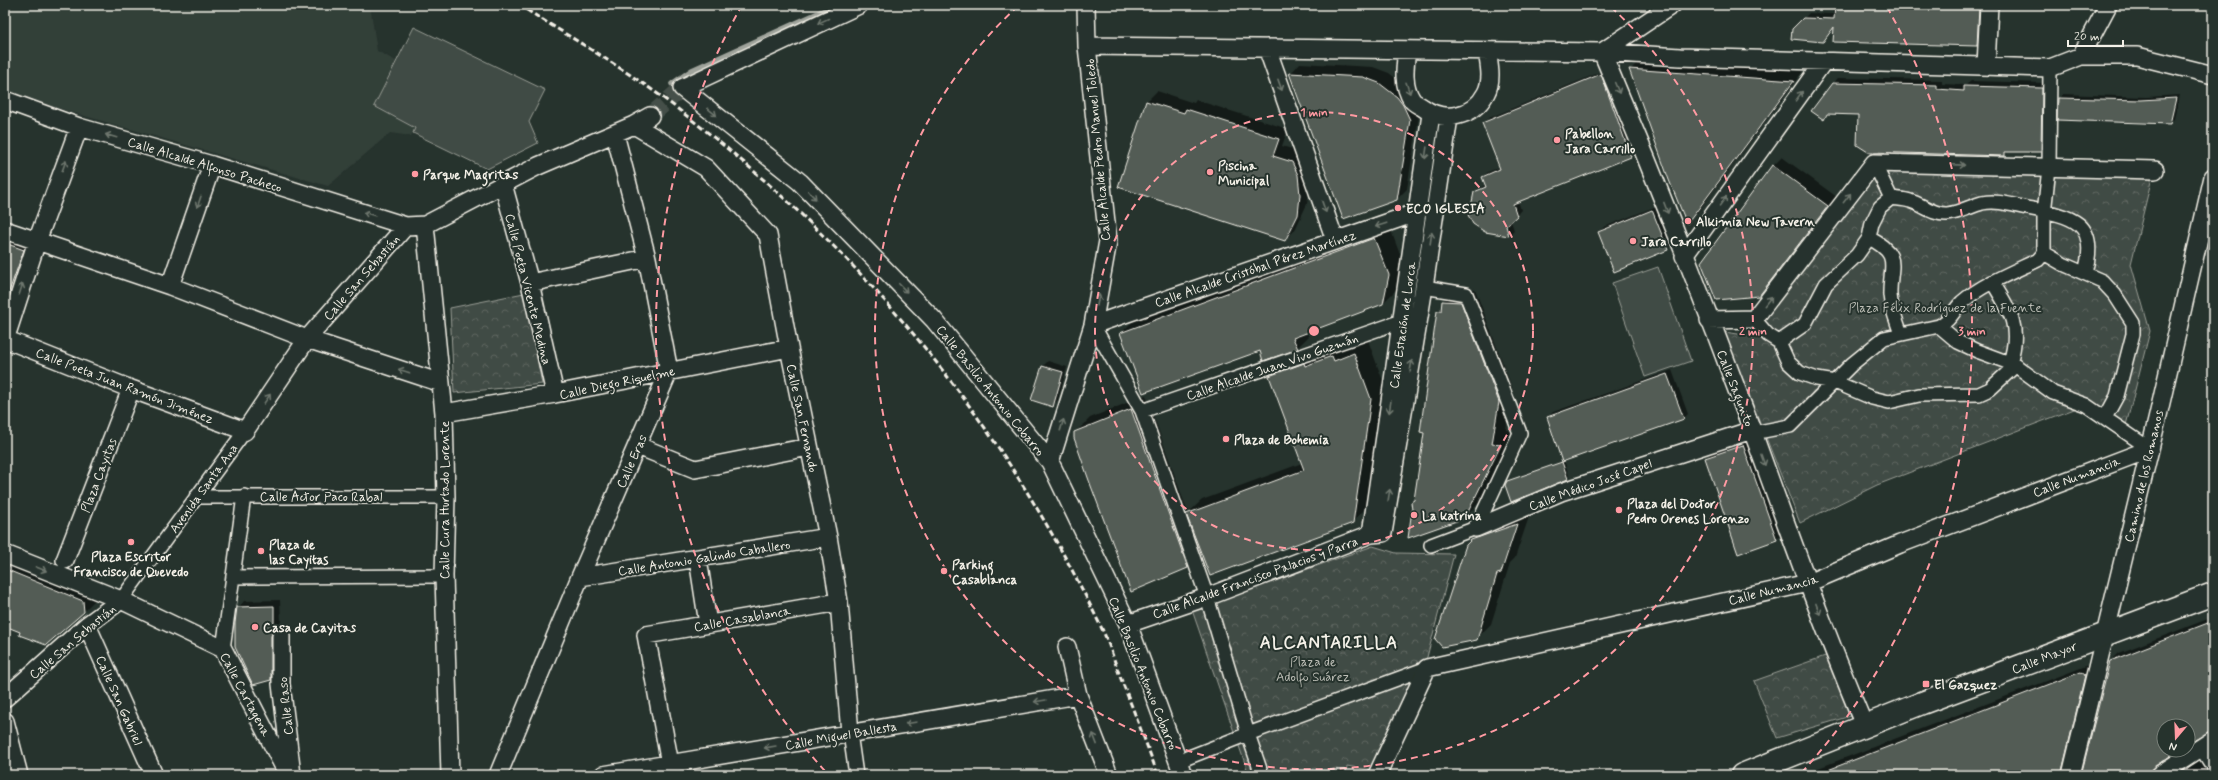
<svg xmlns="http://www.w3.org/2000/svg" width="2218" height="780" font-family="Mynerve,sans-serif">
  <defs>
    <pattern id="park-crowns" width="20" height="18" patternUnits="userSpaceOnUse"><rect width="20" height="18" fill="#414b45"/><path d="M2 6a3 3 0 1 1 6 0M12 15a3 3 0 1 1 6 0" fill="none" stroke="#5d6560"/></pattern>
  </defs>
  <rect width="100%" height="100%" fill="#26332d"/>
  <filter id="ink" filterUnits="userSpaceOnUse"><feTurbulence type="fractalNoise" baseFrequency=".025" numOctaves="2"/><feDisplacementMap in="SourceGraphic" scale="8" xChannelSelector="R" yChannelSelector="G"/><feConvolveMatrix kernelMatrix="1 2 1 2 8 2 1 2 1" color-interpolation-filters="sRGB"/></filter>
  <g filter="url(#ink)">
    <path fill="#333f39" d="M5 5H370L377 51 396 61 374 106 415 128 411 136 390 133 328 186 5 93Z"/>
    <path fill="#414b45" stroke="#9a9e96" d="M414 27 545 90 529 122 538 143 487 169 413 133 415 128 374 106Z
      M1658 267 1691 361 1645 377 1612 283Z"/>
    <path fill="url(#park-crowns)" stroke="#9a9e96" d="M1874 163 2153 173 2131 264 2150 331 2123 437 2082 406 1877 485 1800 523 1724 332 1752 336Z
      M524 293 542 384 454 393 450 308Z
      M1373 546 1396 553 1454 554 1427 657 1369 770 1347 766 1346 775H1249L1192 610Z
      M1831 654 1857 714 1777 738 1754 681Z"/>
    <path fill="#0007" d="M1833 5H1983L1982 40 1977 45 1835 26 1823 41 1793 30 1809 13 1833 14Z
      M1640 60 1803 71 1697 213 1687 222 1630 70Z
      M1300 63 1373 67 1389 73 1403 84 1420 109 1407 189 1397 199 1344 218 1291 73Z
      M1606 70 1635 152 1630 157 1518 201 1521 210 1511 221 1514 230 1509 235 1492 233 1469 215 1474 210 1475 192 1486 184 1483 177 1488 172 1500 167 1484 123 1489 118Z
      M1838 78 1942 80V84L1966 85 1971 81 2047 83 2046 145 2041 151H2009L2004 155 1859 114 1829 113 1824 118 1833 83Z
      M1157 91 1194 103 1196 100 1288 129 1282 146 1302 152 1310 184 1307 204 1295 230 1285 240 1120 187 1147 101Z
      M2063 94 2146 97 2180 95 2174 119 2169 123 2059 98Z
      M1782 157 1837 197 1769 285 1759 295 1773 166Z
      M1657 206 1672 244 1667 249 1599 232 1604 227Z
      M1389 225 1402 260 1397 289 1382 304 1310 330 1311 334 1297 348 1260 350 1121 333 1135 319Z
      M5 230 32 240 5 316Z
      M1457 287 1475 289 1512 388 1506 430 1515 431 1479 503 1465 517 1413 510 1412 502 1415 499 1425 432 1438 312 1442 307 1443 301Z
      M1368 340 1384 384 1366 508 1352 522 1202 553 1188 567 1131 590 1075 433 1090 418 1146 395 1188 513 1202 500 1302 463 1270 376 1284 362 1346 343 1349 347Z
      M1048 361 1067 367 1058 400 1053 405 1033 399 1043 366Z
      M1672 370 1688 414 1683 419 1564 460 1569 476 1567 478 1507 482 1563 461 1548 417 1553 412Z
      M1751 438 1784 532 1776 540 1706 458 1714 451Z
      M1531 511 1515 558 1510 563 1491 624 1476 639 1467 546 1487 526Z
      M19 555 98 597 84 611 21 632 5 625V570Z
      M280 600 281 621 277 629V673L270 680 238 608 244 601Z
      M2213 617V729L2188 743V726H2164V750H2177L2159 762 2156 768 2162 775H2086L2111 661 2119 653Z
      M2091 664 2064 775H1800Z
      M2207 754 2213 762V775H2172Z"/>
    <g fill="none" stroke-linecap="round" stroke-linejoin="round">
      <path stroke="#9fa39b" stroke-width="5.5" d="M672 84 692 70 836 5"/>
    </g>
    <path fill="#525c55" stroke="#f4f1e8" d="M1835 5H1943V7H1979L1977 46 1833 42 1834 27 1823 42 1791 39 1792 29 1803 18 1834 19Z
      M1629 69 1794 81 1687 224 1669 180Z
      M1289 73 1363 77 1379 83 1397 97 1403 105 1410 120 1397 200 1343 219Z
      M1601 74 1631 157 1513 204 1517 216 1506 226 1509 236 1485 232 1473 224 1468 215 1473 213 1472 202 1474 192 1486 187 1482 177 1500 169 1482 123Z
      M1832 83 1937 85V89L1964 91V86L2042 88 2041 152H2005V156L1868 152 1857 145 1858 115 1827 114 1824 120 1811 111Z
      M2058 98 2141 100 2176 98 2170 124 2057 120Z
      M1146 101 1184 113 1186 109 1279 139 1273 156 1292 162 1298 175 1300 195 1298 215 1285 241 1118 187Z
      M1772 165 1828 206 1759 296 1716 300 1701 262Z
      M1652 210 1668 250 1614 272 1598 232Z
      M1374 238 1389 275 1383 304 1293 338 1298 349 1263 361 1260 351 1143 393 1120 333Z
      M5 243 24 250 7 297H5Z
      M1442 301 1461 302 1499 402 1492 444 1501 445 1465 518 1408 538 1412 510 1411 502 1414 500 1424 433 1420 432 1437 311H1441Z
      M1354 353 1371 399 1353 523 1210 576 1186 514 1304 470 1269 376 1304 363 1305 366 1332 356 1334 361Z
      M1042 366 1063 372 1053 407 1031 400Z
      M1667 374 1684 419 1562 462 1547 417Z
      M1131 409 1188 568 1131 592 1091 486 1074 438V432Z
      M1743 445 1777 540 1738 554 1705 458Z
      M1562 462 1568 479 1511 502 1505 485 1507 481Z
      M1517 524 1501 573 1497 574 1477 640 1442 647 1435 639 1466 545 1471 540Z
      M5 569 83 601 84 612 46 645 19 635 20 632 5 626Z
      M274 606V629L271 636V680L253 685 235 647V623L237 607Z
      M2213 621V730L2188 744V726H2164V750H2179L2154 767 2149 775H2081L2110 661Z
      M2081 672 2085 675 2061 775H1815Z"/>
    <g fill="none" stroke-linecap="round" stroke-linejoin="round">
      <path stroke="#455049" stroke-width="17" stroke-dasharray="17 8" stroke-linecap="butt" d="M650 116 682 88"/>
      <defs>
        <path id="pedestrian" d="M1874 163 1891 198
          M1869 238C1903 255 1889 267 1890 295 1891 308 1897 322 1901 334
          M2044 253 2063 264 2102 281 2115 295 2133 323V334L2117 396 2105 418
          M1993 283C2011 312 2021 328 2010 362
          M1424 287 1466 294 1520 433 1476 528 1431 545
          M1754 319 1768 335 1779 342 1788 362 1800 373 1817 379 1835 382 1872 398 1889 402 1919 395 1979 394 1990 389 2016 365
          M1093 325 1142 411 1207 597 1248 734 1262 775
          M1939 326C1951 320 1953 311 1962 302 1983 284 2013 272 2038 260L2044 253V213L2049 168 2050 68
          M1779 342 1805 324 1826 284 1857 255 1869 238 1872 223 1880 207 1891 198C1897 199 1904 199 1910 201 1922 204 1933 215 1947 214 1959 213 1971 206 1982 203 1998 200 2012 205 2027 208 2070 216 2100 220 2085 272
          M1142 411 1402 321
          M1753 433 1790 426 1852 364 1884 338 1939 326 1958 342 1977 351 2015 365 2053 393 2086 405 2150 449
          M196 497H446
          M233 577 444 576
          M121 600 245 431
          M223 649 244 496
          M850 733 856 775
          M2201 748 2213 767
          M1179 761 1248 734 1427 668"/>
        <path id="minor" d="M859 5 682 88 800 182 934 320 1050 462 1128 624 1183 775
          M1672 5 1602 52C1655 177 1705 303 1752 430 1788 529 1823 628 1864 725
          M1087 46 1602 52 1680 57 2050 68 2081 56H2137L2213 75
          M1267 48 1335 240
          M1407 50C1405 66 1402 85 1412 100 1414 103 1419 105 1422 107 1443 123 1473 118 1486 93 1493 80 1489 64 1487 51
          M2081 56 2108 5
          M1986 66 1989 5
          M5 100 79 127 212 165 406 226
          M634 125 706 168 768 235 789 348 828 537 839 602 850 733
          M503 184 530 283 555 394
          M425 225 444 413 446 497 444 576 450 775
          M5 230 170 286 307 339 441 383
          M1684 256 1824 61
          M530 283 647 258
          M170 286 212 165
          M1709 320 1754 319 1874 163 2155 170
          M1093 325 1418 212
          M5 339 131 389 245 431 307 339 406 226 425 225 538 166 634 125 650 116
          M5 340 37 241 79 127
          M444 413 555 394 789 348
          M638 446 695 469 809 447
          M1050 462 1093 325 1108 241 1087 46 1086 5
          M1476 528 1561 492 1752 430
          M1371 534 1431 114
          M5 554 121 600 223 649 288 775
          M698 559 708 624
          M65 560 131 389
          M580 577 828 537
          M1128 624 1207 597 1371 534 1383 533 1424 287 1449 117
          M87 625 154 775
          M281 636V684L292 775
          M1067 647 1078 695 1109 775
          M5 698 87 625 121 600
          M5 721 19 775
          M670 764 646 635 839 602
          M498 775 580 577 669 371 647 258 615 134
          M603 775 1078 695
          M1377 775 1427 668 1808 583 1900 544 2150 449
          M2071 775 2157 420 2213 177
          M2159 775 2213 740"/>
        <path id="secondary" d="M1742 775 1922 703 2213 594"/>
      </defs>
      <use href="#pedestrian" stroke="#f4f1e8" stroke-width="16"/>
      <use href="#minor" stroke="#f4f1e8" stroke-width="20"/>
      <use href="#secondary" stroke="#f4f1e8" stroke-width="25"/>
      <use href="#pedestrian" stroke="#26332d" stroke-width="13"/>
      <use href="#minor" stroke="#26332d" stroke-width="17"/>
      <use href="#secondary" stroke="#26332d" stroke-width="22"/>
      <path stroke="#f4f1e8" stroke-width="3" stroke-dasharray="6 3" stroke-linecap="butt" d="M519 5C568 36 619 65 666 100 857 244 999 415 1103 631 1110 646 1115 663 1121 679 1134 711 1146 743 1158 775"/>
    </g>
    <defs><path id="oneway-shaft" d="M-6 0H5M1.5-3L5.5 0L1.5 3" fill="none" stroke-width="1.6" stroke-linecap="round" stroke-linejoin="round"/></defs>
    <g stroke="#6e766e">
      <use href="#oneway-shaft" transform="translate(823 21) rotate(155)"/>
      <use href="#oneway-shaft" transform="translate(1280 85) rotate(70)"/>
      <use href="#oneway-shaft" transform="translate(1408 88) rotate(71)"/>
      <use href="#oneway-shaft" transform="translate(1617 88) rotate(67)"/>
      <use href="#oneway-shaft" transform="translate(1799 96) rotate(-54)"/>
      <use href="#oneway-shaft" transform="translate(712 112) rotate(39)"/>
      <use href="#oneway-shaft" transform="translate(111 136) rotate(-164)"/>
      <use href="#oneway-shaft" transform="translate(1426 153) rotate(98)"/>
      <use href="#oneway-shaft" transform="translate(1959 165) rotate(2)"/>
      <use href="#oneway-shaft" transform="translate(64 166) rotate(-70)"/>
      <use href="#oneway-shaft" transform="translate(812 195) rotate(46)"/>
      <use href="#oneway-shaft" transform="translate(1847 198) rotate(-52)"/>
      <use href="#oneway-shaft" transform="translate(1723 201) rotate(-54)"/>
      <use href="#oneway-shaft" transform="translate(199 202) rotate(109)"/>
      <use href="#oneway-shaft" transform="translate(1324 207) rotate(70)"/>
      <use href="#oneway-shaft" transform="translate(1666 208) rotate(69)"/>
      <use href="#oneway-shaft" transform="translate(369 214) rotate(-163)"/>
      <use href="#oneway-shaft" transform="translate(1381 225) rotate(162)"/>
      <use href="#oneway-shaft" transform="translate(1431 238) rotate(-82)"/>
      <use href="#oneway-shaft" transform="translate(903 288) rotate(46)"/>
      <use href="#oneway-shaft" transform="translate(21 289) rotate(-72)"/>
      <use href="#oneway-shaft" transform="translate(1098 300) rotate(-80)"/>
      <use href="#oneway-shaft" transform="translate(1768 301) rotate(-52)"/>
      <use href="#oneway-shaft" transform="translate(1411 366) rotate(-81)"/>
      <use href="#oneway-shaft" transform="translate(404 371) rotate(-162)"/>
      <use href="#oneway-shaft" transform="translate(267 399) rotate(-56)"/>
      <use href="#oneway-shaft" transform="translate(1390 407) rotate(98)"/>
      <use href="#oneway-shaft" transform="translate(1062 425) rotate(-73)"/>
      <use href="#oneway-shaft" transform="translate(1763 460) rotate(70)"/>
      <use href="#oneway-shaft" transform="translate(1389 495) rotate(-81)"/>
      <use href="#oneway-shaft" transform="translate(41 569) rotate(21)"/>
      <use href="#oneway-shaft" transform="translate(1818 609) rotate(69)"/>
      <use href="#oneway-shaft" transform="translate(1040 701) rotate(171)"/>
      <use href="#oneway-shaft" transform="translate(911 723) rotate(171)"/>
      <use href="#oneway-shaft" transform="translate(1095 739) rotate(-111)"/>
      <use href="#oneway-shaft" transform="translate(770 747) rotate(170)"/>
    </g>
  </g>
  <g fill="none" stroke="#ff9aa2" stroke-width="2" stroke-dasharray="7 5">
    <circle cx="1314" cy="331" r="219"/>
    <path d="M1611 7A439 439 0 1 1 1017 7"/>
    <path d="M825 771A658 658 0 0 1 741 7M1887 7A658 658 0 0 1 1803 771"/>
  </g>
  <g fill="#ff9aa2" stroke="#26332d" stroke-width="1.5">
    <circle cx="1557" cy="140" r="4"/>
    <circle cx="1210" cy="172" r="4"/>
    <circle cx="415" cy="174" r="4"/>
    <circle cx="1398" cy="208" r="4"/>
    <circle cx="1688" cy="221" r="4"/>
    <circle cx="1633" cy="241" r="4"/>
    <circle cx="1226" cy="439" r="4"/>
    <circle cx="1619" cy="510" r="4"/>
    <circle cx="1414" cy="515" r="4"/>
    <circle cx="131" cy="542" r="4"/>
    <circle cx="261" cy="551" r="4"/>
    <circle cx="944" cy="571" r="4"/>
    <circle cx="255" cy="627" r="4"/>
    <rect x="1922" y="680" width="8" height="8" rx="2"/>
  </g>
  <g text-anchor="middle" stroke-width="4" stroke-linejoin="round" paint-order="stroke">
    <g font-size="13" font-weight="bold" fill="#f4f1e8" stroke="#26332d" text-anchor="start">
      <text x="1565" y="138">Pabellon<tspan x="1565" dy="15">Jara Carrillo</tspan></text>
      <text x="1218" y="170">Piscina<tspan x="1218" dy="15">Municipal</tspan></text>
      <text x="423" y="179">Parque Magritas</text>
      <text x="1406" y="213">ECO IGLESIA</text>
      <text x="1696" y="226">Alkimia New Tavern</text>
      <text x="1641" y="246">Jara Carrillo</text>
      <text x="1234" y="444">Plaza de Bohemia</text>
      <text x="1627" y="508">Plaza del Doctor<tspan x="1627" dy="15">Pedro Orenes Lorenzo</tspan></text>
      <text x="1422" y="520">La katrina</text>
      <text x="269" y="549">Plaza de<tspan x="269" dy="15">las Cayitas</tspan></text>
      <text x="131" y="561" text-anchor="middle">Plaza Escritor<tspan x="131" dy="15">Francisco de Quevedo</tspan></text>
      <text x="952" y="569">Parking<tspan x="952" dy="15">Casablanca</tspan></text>
      <text x="263" y="632">Casa de Cayitas</text>
      <text x="1934" y="689">El Gazquez</text>
    </g>
    <g font-size="13" fill="#f4f1e8" stroke="#26332d">
      <text transform="translate(1097 150) rotate(-95)" y="5">Calle Alcalde Pedro Manuel Toledo</text>
      <text transform="translate(205 164) rotate(17)" y="5">Calle Alcalde Alfonso Pacheco</text>
      <text transform="translate(1255 268) rotate(-19)" y="5">Calle Alcalde Cristóbal Pérez Martínez</text>
      <text transform="translate(361 277) rotate(-49)" y="5">Calle San Sebastián</text>
      <text transform="translate(529 289) rotate(76)" y="5">Calle Poeta Vicente Medina</text>
      <text transform="translate(1402 325) rotate(-82)" y="5">Calle Estación de Lorca</text>
      <text transform="translate(1272 366) rotate(-19)" y="5">Calle Alcalde Juan Vivo Guzmán</text>
      <text transform="translate(617 382) rotate(-12)" y="5">Calle Diego Riquelme</text>
      <text transform="translate(125 385) rotate(21)" y="5">Calle Poeta Juan Ramón Jiménez</text>
      <text transform="translate(1736 388) rotate(69)" y="5">Calle Sagunto</text>
      <text transform="translate(991 390) rotate(51)" y="5">Calle Basilio Antonio Cobarro</text>
      <text transform="translate(803 418) rotate(78)" y="5">Calle San Fernando</text>
      <text transform="translate(631 461) rotate(-66)" y="5">Calle Eras</text>
      <text transform="translate(98 475) rotate(-69)" y="5">Plaza Cayitas</text>
      <text transform="translate(2076 476) rotate(-21)" y="5">Calle Numancia</text>
      <text transform="translate(2143 476) rotate(-77)" y="5">Camino de los Romanos</text>
      <text transform="translate(1590 484) rotate(-20)" y="5">Calle Médico José Capel</text>
      <text transform="translate(203 488) rotate(-54)" y="5">Avenida Santa Ana</text>
      <text x="321" y="501">Calle Actor Paco Rabal</text>
      <text transform="translate(444 500) rotate(-90)" y="5">Calle Cura Hurtado Lorente</text>
      <text transform="translate(704 557) rotate(-9)" y="5">Calle Antonio Galindo Caballero</text>
      <text transform="translate(1255 577) rotate(-20)" y="5">Calle Alcalde Francisco Palacios y Parra</text>
      <text transform="translate(1773 589) rotate(-14)" y="5">Calle Numancia</text>
      <text transform="translate(742 618) rotate(-10)" y="5">Calle Casablanca</text>
      <text transform="translate(72 641) rotate(-40)" y="5">Calle San Sebastián</text>
      <text transform="translate(2044 657) rotate(-21)" y="5">Calle Mayor</text>
      <text transform="translate(1144 673) rotate(68)" y="5">Calle Basilio Antonio Cobarro</text>
      <text transform="translate(246 694) rotate(62)" y="5">Calle Cartagena</text>
      <text transform="translate(120 700) rotate(66)" y="5">Calle San Gabriel</text>
      <text transform="translate(285 706) rotate(-96)" y="5">Calle Raso</text>
      <text transform="translate(841 735) rotate(-10)" y="5">Calle Miguel Ballesta</text>
    </g>
    <g font-size="13" fill="#bebfb7" stroke="#26332d">
      <text x="1945" y="312">Plaza Félix Rodríguez de la Fuente</text>
      <text x="1313" y="666">Plaza de<tspan x="1313" dy="15">Adolfo Suárez</tspan></text>
    </g>
    <g font-size="17" font-weight="bold" letter-spacing="1" fill="#f4f1e8" stroke="#26332d">
      <text x="1329" y="648">ALCANTARILLA</text>
    </g>
  </g>
  <circle cx="1314" cy="331" r="6" fill="#ff9aa2" stroke="#26332d" stroke-width="2"/>
  <g font-size="12" text-anchor="middle" font-weight="bold" fill="#ff9aa2" stroke="#26332d" stroke-width="4" stroke-linejoin="round" paint-order="stroke">
    <text x="1314" y="116">1 min</text>
    <text x="1753" y="335">2 min</text>
    <text x="1972" y="335">3 min</text>
  </g>
  <rect width="2218" height="780" fill="none" stroke="#26332d" stroke-width="20"/>
  <rect x="10" y="10" width="2198" height="760" fill="none" stroke="#f4f1e8" stroke-width="1.5" filter="url(#ink)"/>
  <g transform="translate(2176 738) rotate(199)"><circle r="19" fill="#26332d" stroke="#787f78"/>
  <path d="M0-3L7 15L0 10L-7 15Z" fill="#ff9aa2"/>
  <text y="-6" font-size="11" font-weight="bold" text-anchor="middle" fill="#f4f1e8">N</text>
  </g>
  <path d="M2068 40v6h55v-6" fill="none" stroke="#f4f1e8" stroke-width="2"/>
  <text x="2074" y="40" font-size="12" fill="#f4f1e8" stroke="#26332d" stroke-width="3" paint-order="stroke">20 m</text>
</svg>
